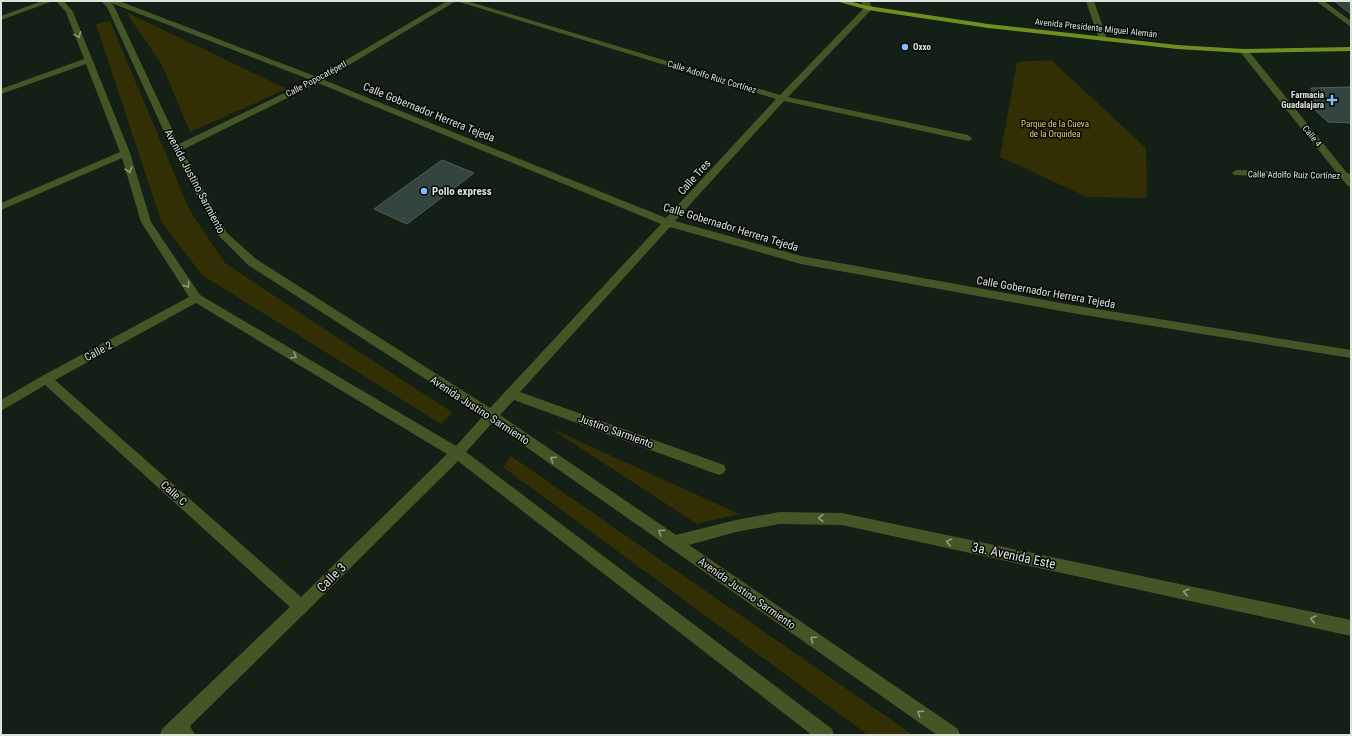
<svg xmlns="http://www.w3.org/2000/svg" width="1352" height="736" font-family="'Roboto Condensed',sans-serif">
  <rect width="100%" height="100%" fill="#141f15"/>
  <path fill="#332f04" d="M126 12 287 89 190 132 162 65Z
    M110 21 190 211 225 263 353 348 452 412 441 424 202 275 161 221 96 24Z
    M1051 60 1146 148 1147 198 1087 197 1000 157 1017 62Z
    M550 428 739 514 697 524Z
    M511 456 913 735H868L503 467Z"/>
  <path fill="#34443e" stroke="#4e5f58" d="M1334 1H1351V14Z
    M1351 87V123L1328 122 1316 111 1311 88Z
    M442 160 474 173 407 224 374 209Z"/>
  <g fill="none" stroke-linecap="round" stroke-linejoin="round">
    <path fill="#455626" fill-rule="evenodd" d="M42 1H53L1 20V16Z
      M56 1H64L73 12 130 153 151 222 200 295 456 446 483 416 248 265 218 235 172 149 107 7 101 1H109L110 2 109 1H119L317 77 447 1H456L324 80 666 218 776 99 456 1H467L780 95 864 8 861 1H869L872 8 871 10 788 97 968 135 972 138 971 140 968 141 784 101 675 221 801 256 1072 305 1351 350V358L1072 313 801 264 670 227 520 392 724 465 726 469 724 473 719 475 514 400 500 415 676 535 736 520 779 512 842 513 1351 620V636L842 525 779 524 736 532 689 545 958 729 960 735H937L492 423 466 452 832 729 834 735H812L458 461 306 612 190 726 195 735H160L162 729 290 607 45 385 1 411V400L42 376 189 297 141 222 122 158 1 210V203L120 152 86 64 1 94V89L84 59 66 12ZM111 3 311 80 179 144 114 6ZM318 83 661 224 490 408 256 259 227 233 182 150ZM196 303 447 454 301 597 55 380Z
      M1086 1H1094L1107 39 1106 41H1103L1099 39Z
      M1316 1H1324L1351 21V27Z
      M1241 49H1247L1347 173 1351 174V187L1348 186 1342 179 1234 175 1232 173 1234 171 1237 170 1337 173 1241 53Z"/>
    <path fill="#6e9020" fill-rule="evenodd" d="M836 1H849L868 6 988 24 1177 45 1244 49 1351 47V51L1244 53 1177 49 988 28 868 10Z"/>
  </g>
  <defs><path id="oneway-chevron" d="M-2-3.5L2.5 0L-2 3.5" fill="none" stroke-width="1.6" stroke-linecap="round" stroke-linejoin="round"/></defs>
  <g stroke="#919d82">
    <use href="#oneway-chevron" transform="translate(78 35) rotate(69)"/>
    <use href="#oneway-chevron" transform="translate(129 170) rotate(73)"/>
    <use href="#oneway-chevron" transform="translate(187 285) rotate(56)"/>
    <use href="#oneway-chevron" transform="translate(294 356) rotate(31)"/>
    <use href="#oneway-chevron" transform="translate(553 459) rotate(-146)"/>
    <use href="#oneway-chevron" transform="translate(821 518) rotate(-179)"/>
    <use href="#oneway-chevron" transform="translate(661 532) rotate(-146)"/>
    <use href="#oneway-chevron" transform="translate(949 542) rotate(-168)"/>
    <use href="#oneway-chevron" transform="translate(1186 592) rotate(-168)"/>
    <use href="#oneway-chevron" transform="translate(1313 619) rotate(-168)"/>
    <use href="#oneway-chevron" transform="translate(813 639) rotate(-145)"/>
    <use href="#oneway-chevron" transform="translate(920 713) rotate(-145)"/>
  </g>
  <g fill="#87bbfb" stroke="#040804" stroke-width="1.5">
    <circle cx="905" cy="47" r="4"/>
    <path d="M1330 94h4v4h4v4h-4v4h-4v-4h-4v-4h4z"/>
    <circle cx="424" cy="191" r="4"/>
  </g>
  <g text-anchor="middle" stroke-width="3" stroke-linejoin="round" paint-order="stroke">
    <g font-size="9" fill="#dde4de" stroke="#040804">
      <text transform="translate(1096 28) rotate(6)" y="3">Avenida Presidente Miguel Alemán</text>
      <text transform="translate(712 77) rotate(17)" y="3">Calle Adolfo Ruiz Cortínez</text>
      <text transform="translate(316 79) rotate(-28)" y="3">Calle Popocatépetl</text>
      <text transform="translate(1312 136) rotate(51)" y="3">Calle 4</text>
      <text transform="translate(1294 175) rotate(1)" y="3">Calle Adolfo Ruiz Cortínez</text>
    </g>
    <g font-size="9" font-weight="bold" fill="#dde4de" stroke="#040804" text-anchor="start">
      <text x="913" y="50">Oxxo</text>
      <text x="1324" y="98" text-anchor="end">Farmacia<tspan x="1324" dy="10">Guadalajara</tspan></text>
    </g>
    <g font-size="9" fill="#e3d868" stroke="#040804">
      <text x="1055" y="127">Parque de la Cueva<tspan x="1055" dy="10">de la Orquidea</tspan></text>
    </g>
    <g font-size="11" fill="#dde4de" stroke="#040804">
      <text transform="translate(429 112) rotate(22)" y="4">Calle Gobernador Herrera Tejeda</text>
      <text transform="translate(694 177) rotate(-48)" y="4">Calle Tres</text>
      <text transform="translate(195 181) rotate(62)" y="4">Avenida Justino Sarmiento</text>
      <text transform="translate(731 227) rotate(17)" y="4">Calle Gobernador Herrera Tejeda</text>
      <text transform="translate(1046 292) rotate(10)" y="4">Calle Gobernador Herrera Tejeda</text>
      <text transform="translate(98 351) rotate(-28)" y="4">Calle 2</text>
      <text transform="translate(480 410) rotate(33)" y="4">Avenida Justino Sarmiento</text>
      <text transform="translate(616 431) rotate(20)" y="4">Justino Sarmiento</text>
      <text transform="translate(174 493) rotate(42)" y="4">Calle C</text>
      <text transform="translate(747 593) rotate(35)" y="4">Avenida Justino Sarmiento</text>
    </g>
    <g font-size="11" font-weight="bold" fill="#dde4de" stroke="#040804" text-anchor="start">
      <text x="432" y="195">Pollo express</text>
    </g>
    <g font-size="13" fill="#dde4de" stroke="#040804">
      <text transform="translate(1014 555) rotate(12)" y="5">3a. Avenida Este</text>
      <text transform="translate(331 577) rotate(-45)" y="5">Calle 3</text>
    </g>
  </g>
  <rect width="1352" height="736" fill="none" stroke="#dde4de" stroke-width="4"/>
</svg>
